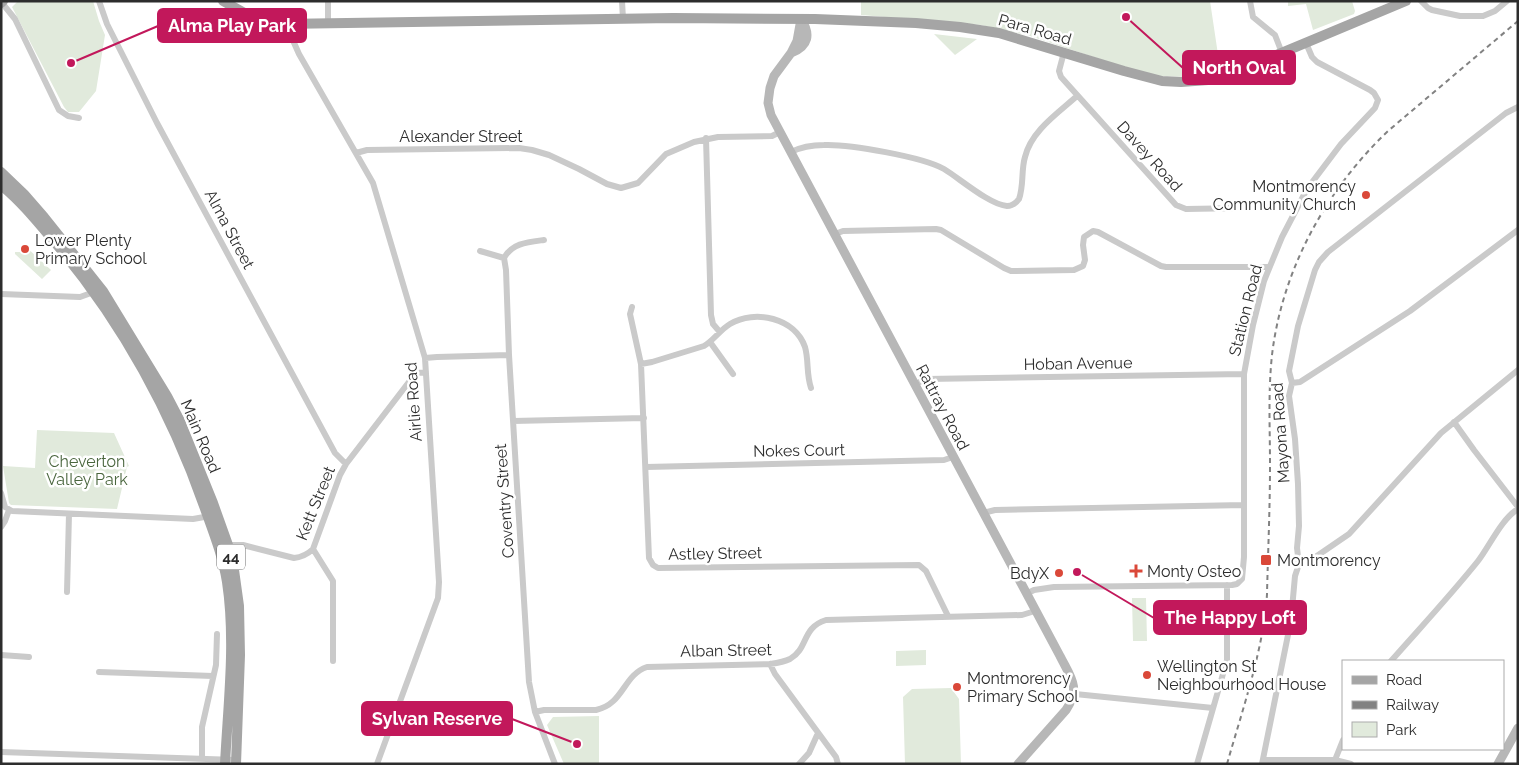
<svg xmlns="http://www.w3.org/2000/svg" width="1519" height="765" font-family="Raleway,sans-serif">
  <rect width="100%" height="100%" fill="#fff"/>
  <path fill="#e1eadc" d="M18 1H93L99 21 105 35 96 91 79 112H68L64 107 12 7Z
    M861 1H1210L1220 68 1188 77 1159 76 1124 67 1030 36 981 25 861 15Z
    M1288 1H1352L1355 11 1354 14 1313 30 1306 4 1288 6Z
    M934 34 977 39 955 55Z
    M23 244 51 270 42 279 15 254V252H22Z
    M37 430 114 433 129 466 127 467 117 509 11 505 9 503 3 466 35 468Z
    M1132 598H1146L1147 641H1133Z
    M926 650V665L896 666V651Z
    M951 688 959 699 961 764H905L903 697 912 689Z
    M599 716V764H564L547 725 553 717Z"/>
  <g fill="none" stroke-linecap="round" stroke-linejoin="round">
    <path stroke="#cacaca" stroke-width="6" d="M99 1 107 24 157 123 335 453 346 464
      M328 1V23
      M622 1 623 19
      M1250 1 1253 17 1275 35 1282 53
      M1421 1 1428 8 1432 10 1460 16H1483L1495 11 1507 1
      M2 3 15 19 59 110 68 116 79 118
      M289 24 291 36 299 54 373 183 425 358 439 582 438 598 377 764
      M1064 52 1059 71 1061 77 1176 205 1186 209 1296 207
      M706 138 711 315 713 324 719 331
      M791 152C801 147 813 145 824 145 849 144 923 157 944 169 959 178 990 205 1007 206 1012 206 1016 203 1019 199 1024 185 1021 170 1025 157 1031 131 1058 113 1077 96
      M356 153 367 150 519 148 532 150 549 155 579 169 607 184 621 188 638 183 666 154 694 142 718 137 772 136 780 132
      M835 234 843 231 936 229 941 230 1004 268 1011 271 1074 270 1083 266 1085 260 1083 245 1084 237 1093 231 1098 232 1161 266 1166 267H1268
      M480 251 504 258 506 270 509 355 529 682 535 712 555 764
      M504 258C512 243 528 242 544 240
      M1 294 80 297 94 292
      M632 307 630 314 641 364 649 558 653 565 658 568 919 565 926 571 948 616
      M710 342 733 374
      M425 358 437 357 509 355
      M641 364 652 362 704 346C714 340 720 330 730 324 755 309 795 318 805 347 809 361 806 373 811 388
      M1292 383 1300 382 1410 311 1518 230
      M915 384 927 379 1244 374
      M513 421 644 418
      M1454 422 1474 450 1518 507
      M646 467 944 460 953 457
      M1 493 5 507 12 511 193 519 210 516
      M983 513 995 510 1244 505
      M1 527 5 521 9 510
      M227 545H243L294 558C302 557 307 555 313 549L340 475 346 464 412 378 418 373 426 372
      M313 549 333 581V661
      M1299 564 1311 560 1349 534 1441 433 1518 370
      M67 592 69 514
      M1026 594 1034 590 1054 587 1232 585 1237 584 1242 579 1244 557V374L1253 325 1264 281 1282 237 1307 189 1341 144 1375 108 1378 100 1374 93 1370 90 1317 62 1312 57 1306 43
      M1 655 29 657
      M1391 661C1420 628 1450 596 1478 561 1489 547 1502 518 1518 509
      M770 664 775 674 836 757 838 764
      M99 672 213 676
      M1075 694 1213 708
      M535 712 544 710H596C624 704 623 675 647 667L770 664C777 663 784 662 790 659 809 648 801 628 826 620L1022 615 1035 611
      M1 752 236 760
      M202 759V727L216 665 217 634
      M1263 760H1335L1351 764
      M1335 760 1343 740
      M799 764 809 753 818 733
      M1197 764 1227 660V585
      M1262 764 1291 620 1295 576 1299 564 1297 548 1299 526 1298 484 1295 439 1289 396 1292 383 1289 371 1298 326 1315 270 1319 262 1328 252 1506 113 1518 107"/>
    <path stroke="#b7b7b7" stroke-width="9" d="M801 19 797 41 791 53 774 76 770 88 768 103 771 115 1060 656C1071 678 1081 687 1066 710L1018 764
      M791 53C809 46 811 34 801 19
      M1498 764 1518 728"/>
    <path stroke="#a5a5a5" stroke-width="10" d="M223 1 255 19 282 24 673 18 815 19 916 23 960 27 999 33 1124 71 1162 81 1181 82 1208 80 1243 69 1406 1
      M1 3 3 1
      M1 172 24 194 44 217 103 291 167 396 179 419 213 503 228 545 234 570 239 606 240 655 236 764
      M1 185C23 203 40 225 58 246 122 323 171 412 204 506 213 531 223 556 227 582 236 642 228 704 225 764"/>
    <path stroke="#828282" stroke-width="2" stroke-dasharray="5 4" stroke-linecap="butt" d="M1227 764C1242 711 1264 648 1267 594 1268 551 1270 508 1270 465 1270 429 1268 392 1272 355 1282 270 1326 190 1388 131L1518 21"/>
  </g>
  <g fill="#da4839" stroke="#fff" stroke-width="2">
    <circle cx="1366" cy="195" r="5"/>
    <circle cx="25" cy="249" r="5"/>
    <rect x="1260" y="554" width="12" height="12" rx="2.5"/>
    <path d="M1133.5 563.5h5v5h5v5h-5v5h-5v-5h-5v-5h5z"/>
    <circle cx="1059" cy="573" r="5"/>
    <circle cx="1147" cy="675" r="5"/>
    <circle cx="957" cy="687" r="5"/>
  </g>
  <g text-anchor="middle" stroke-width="5" stroke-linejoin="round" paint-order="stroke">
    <rect fill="#fff" stroke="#6c6c6c" stroke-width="1" x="217" y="544.5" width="28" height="25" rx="4"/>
    <g font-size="15" font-weight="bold" fill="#2d2d2d">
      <text x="231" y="562">44</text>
    </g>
    <g font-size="16" fill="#2d2d2d" stroke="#fff">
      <text transform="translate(1035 29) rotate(16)" y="6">Para Road</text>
      <text x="461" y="142">Alexander Street</text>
      <text transform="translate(1150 156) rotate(48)" y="6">Davey Road</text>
      <text transform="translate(230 229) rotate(62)" y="6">Alma Street</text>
      <text transform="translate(1245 310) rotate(-76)" y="6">Station Road</text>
      <text transform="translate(1078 363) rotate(-1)" y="6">Hoban Avenue</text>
      <text transform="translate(413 402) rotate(-94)" y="6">Airlie Road</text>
      <text transform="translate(943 407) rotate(62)" y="6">Rattray Road</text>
      <text transform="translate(1280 433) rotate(-94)" y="6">Mayona Road</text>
      <text transform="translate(201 436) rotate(67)" y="6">Main Road</text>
      <text transform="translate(799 450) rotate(-1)" y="6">Nokes Court</text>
      <text transform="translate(504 501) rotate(-94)" y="6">Coventry Street</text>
      <text transform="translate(315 503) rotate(-68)" y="6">Kett Street</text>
      <text transform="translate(715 553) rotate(-1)" y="6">Astley Street</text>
      <text transform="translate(726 650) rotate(-1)" y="6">Alban Street</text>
    </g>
    <g font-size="16" fill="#2d2d2d" stroke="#fff" text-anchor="start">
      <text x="1356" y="192" text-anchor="end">Montmorency<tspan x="1356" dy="18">Community Church</tspan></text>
      <text x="35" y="246">Lower Plenty<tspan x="35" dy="18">Primary School</tspan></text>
      <text x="1277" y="566">Montmorency</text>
      <text x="1147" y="577">Monty Osteo</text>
      <text x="1049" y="579" text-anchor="end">BdyX</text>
      <text x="1157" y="672">Wellington St<tspan x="1157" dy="18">Neighbourhood House</tspan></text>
      <text x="967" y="684">Montmorency<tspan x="967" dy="18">Primary School</tspan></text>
    </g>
    <g font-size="16" fill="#4a663e" stroke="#fff">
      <text x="87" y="467">Cheverton<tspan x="87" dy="18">Valley Park</tspan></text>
    </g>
  </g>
  <path fill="none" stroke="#c2185b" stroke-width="2" d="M71 63L158 26M1126 17L1183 68M1077 572L1154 618M577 744L512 719"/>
  <g fill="#c2185b" stroke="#fff" stroke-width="2">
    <circle cx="71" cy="63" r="5"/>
    <circle cx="1126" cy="17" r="5"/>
    <circle cx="1077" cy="572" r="5"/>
    <circle cx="577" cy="744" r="5"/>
  </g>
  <g fill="#c2185b" stroke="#c2185b" stroke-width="2">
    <rect x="158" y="9" width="148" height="33" rx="5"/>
    <rect x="1183" y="51" width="112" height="33" rx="5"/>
    <rect x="1154" y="601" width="152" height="33" rx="5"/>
    <rect x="362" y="702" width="150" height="33" rx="5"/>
  </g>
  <g font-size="18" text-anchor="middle" font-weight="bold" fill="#fff">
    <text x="232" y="32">Alma Play Park</text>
    <text x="1239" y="74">North Oval</text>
    <text x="1230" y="624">The Happy Loft</text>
    <text x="437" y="725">Sylvan Reserve</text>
  </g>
  <rect width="1519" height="765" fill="none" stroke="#2d2d2d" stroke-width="5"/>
  <rect x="1342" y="660" width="162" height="90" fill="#ffffff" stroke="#ababab"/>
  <rect x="1352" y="676" width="25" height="8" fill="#a5a5a5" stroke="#ababab"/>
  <text x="1386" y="685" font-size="15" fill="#2d2d2d">Road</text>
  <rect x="1352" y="701" width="25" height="8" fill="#828282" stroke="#ababab"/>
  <text x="1386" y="710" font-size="15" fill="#2d2d2d">Railway</text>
  <rect x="1352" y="722" width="25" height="15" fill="#e1eadc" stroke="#ababab"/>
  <text x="1386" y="735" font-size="15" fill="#2d2d2d">Park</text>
</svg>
